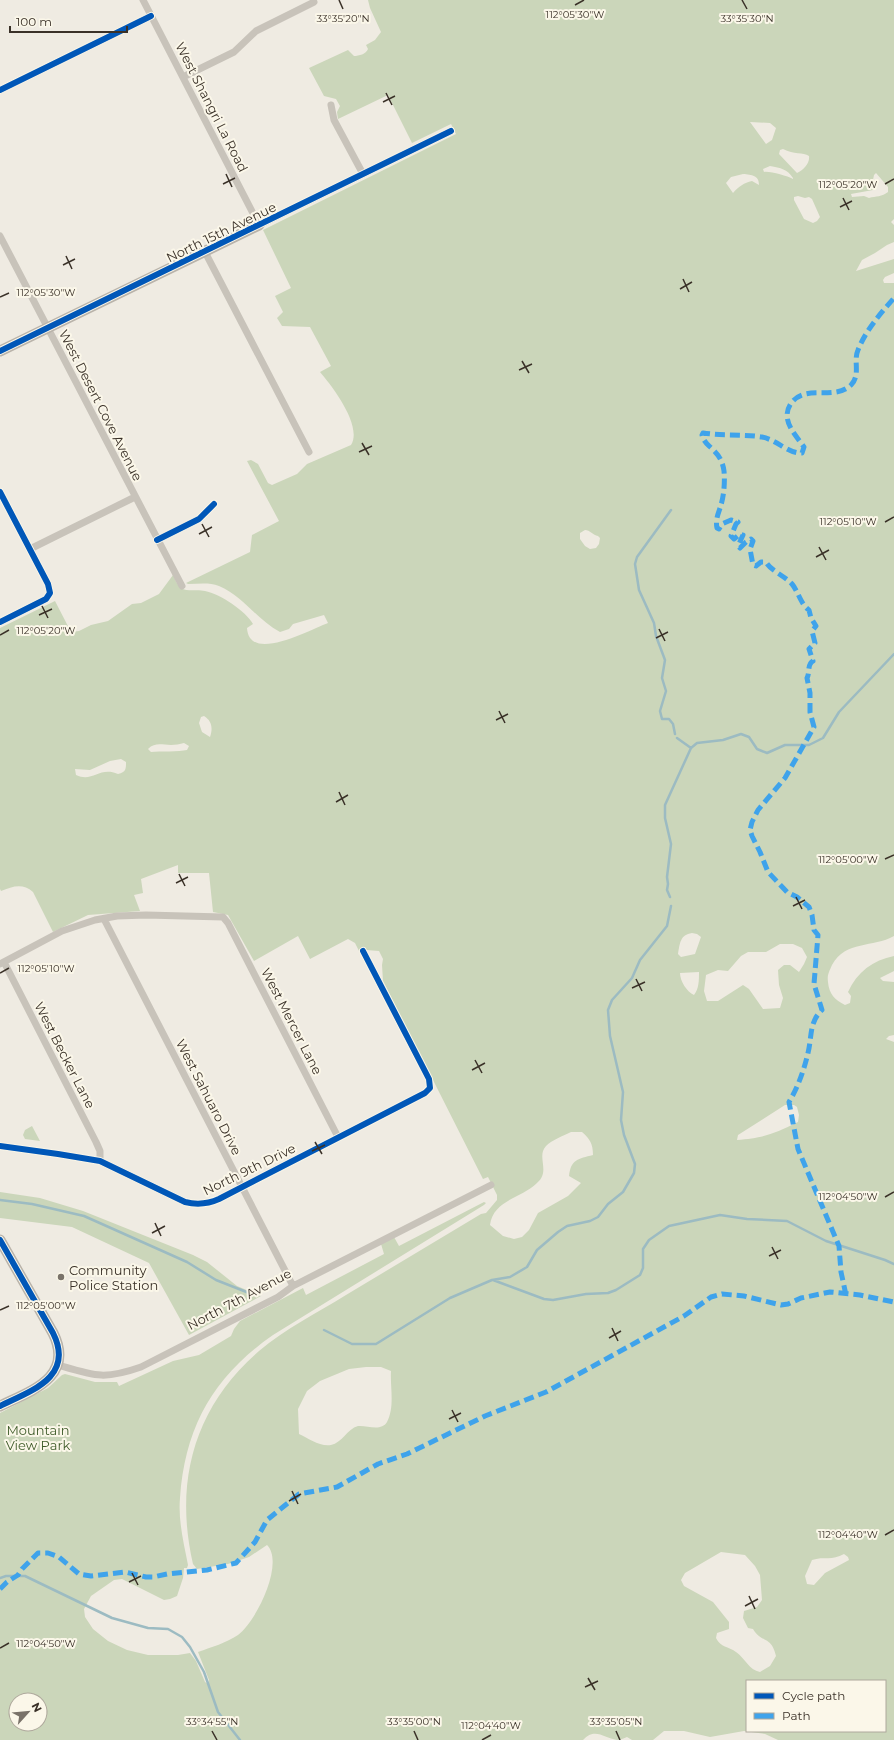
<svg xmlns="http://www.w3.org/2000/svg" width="894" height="1740" font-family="Montserrat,sans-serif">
  <rect width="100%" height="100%" fill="#efebe2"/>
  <path fill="#cbd6ba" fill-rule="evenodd" d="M368 0H894V219L891 222 894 225V242L887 245 875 253 862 260 856 271 894 259V273L885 277 883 280 884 283H894V936C873 948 846 940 832 965 829 972 827 975 828 982 829 994 835 1000 845 1005L850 1003 851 996 848 992C857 972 873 960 894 956V971L880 978 883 981 894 982V1035L889 1036 886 1039 894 1042V1740H778L765 1734 744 1731 710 1737 684 1731H664L653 1740H632L627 1737C624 1738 620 1740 617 1740 604 1738 595 1727 583 1740H0V1413L48 1388 62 1375 65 1374 95 1382H117L119 1386 173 1361 199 1355 231 1336 234 1329 240 1321 303 1288 306 1295 384 1254 381 1244 394 1237 399 1246 484 1202 486 1203 484 1205 273 1335C214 1376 185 1426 180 1498 178 1521 184 1544 188 1565L187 1568H184L183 1578 177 1596 170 1599 164 1600 122 1579 114 1580 91 1596 84 1609 85 1617 93 1629 108 1641 127 1650 148 1655H178L190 1653 196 1661 205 1682 208 1684 209 1680 198 1652C212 1647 226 1643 238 1635 256 1622 285 1563 267 1545L249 1557 228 1564 197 1569 193 1564C174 1482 194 1407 259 1351 285 1329 317 1313 346 1295 391 1268 436 1241 481 1214L486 1213 497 1200V1195L488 1177 483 1179 383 981 382 965 383 959 379 951 366 950 360 953 355 943 348 939 310 959 298 936 254 961 228 915 213 912 209 873H178V865L141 879 143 893 134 895 140 911 88 915 53 932 33 892C23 883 13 886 1 891L0 889V628L55 601 71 632 79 631 91 625 108 621 132 604 141 603 159 594 173 575C175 579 177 585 181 588 187 592 198 589 205 591 220 594 246 611 253 624L247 628C249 664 311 629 328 623L324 615 293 624 289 629 280 632C257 620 243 596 219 586 209 582 198 584 188 584L186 583 250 552 252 535 279 521 247 461 251 460 258 464 268 483 272 485 297 474 307 464 351 445C363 426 332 386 320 372L331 366 310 327 282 326 277 318 283 312 275 296 291 288 263 230 456 134 451 124 412 143 388 95 338 119 337 112 340 106 336 99 324 96 309 68 348 50 354 56C359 56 366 54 368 49L366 45 375 40 381 32 370 8ZM750 122 770 123 776 128 772 140 766 144ZM783 149C794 155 803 152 809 156 810 163 804 170 797 173L779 154 780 150ZM770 166C781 168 787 169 793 178V179C787 176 770 171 764 172L763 169ZM876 173 888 187V192C882 197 876 196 869 198L864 196 852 197 851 194 873 190 875 188 873 180 874 175ZM743 174C752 175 759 175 759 185L752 181C744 183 739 186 733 193L726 183 731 177ZM798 196 805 198 809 197 812 199 820 217 817 221 813 223 804 219 794 200V197ZM585 530C590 530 593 535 598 536L600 538 599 544 596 548 590 549 585 546 580 539V533ZM204 716C212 721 213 728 210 737L202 732 199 723 201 717ZM184 743 189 746 187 750C179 752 160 751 151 752L148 749C155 742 162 745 171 745 175 745 180 744 184 743ZM121 759 126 762C126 769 126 772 118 774 99 766 93 783 76 775L75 769 90 770 110 761ZM692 933 697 934 701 937 695 954 681 957 678 954C680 943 680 935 692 933ZM780 944H793L802 948 807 957 804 964 799 972 790 965H784L778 970 779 985 783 998 780 1008 763 1009 749 989 743 985 718 1001H707L704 991 706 975 718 970 728 971 741 956 748 952H766ZM699 972C699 980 699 989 694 995 687 992 680 981 680 973ZM785 1105H794L797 1107 799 1115 798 1122C774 1134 763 1138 737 1140L738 1135ZM571 1132H582C590 1139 593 1144 593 1155 578 1159 571 1159 569 1176L581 1183 568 1196 538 1213 529 1230 522 1237 514 1239 503 1236 490 1225C493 1200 522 1198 537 1183 551 1171 536 1157 546 1146 552 1140 563 1136 571 1132ZM366 1367H381L391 1371C390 1387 395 1407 387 1422 381 1432 367 1425 358 1426 347 1429 342 1443 331 1445 320 1447 308 1438 299 1434L298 1409 307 1391 320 1381 349 1369ZM721 1552 745 1555 755 1566 760 1575 762 1600 757 1607 744 1611 743 1618 748 1628 753 1629C762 1644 771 1635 776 1656L770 1666 760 1672C749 1670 745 1658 736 1652 728 1646 721 1648 716 1638L717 1633 729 1629V1622L713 1602 684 1586 681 1580 685 1573ZM844 1554 848 1557 849 1560 825 1573 814 1585 807 1584 805 1576 812 1560C824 1556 832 1561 844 1554ZM747 1681H885V1731H747ZM16 1700H40V1724H16Z
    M32 1126 40 1141 25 1139 23 1135 25 1130Z
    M0 1192 40 1198 83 1211 193 1255 207 1262 237 1286 261 1296 189 1335 149 1263 72 1227 0 1218Z"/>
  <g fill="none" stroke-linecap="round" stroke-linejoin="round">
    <path stroke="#9cbbc2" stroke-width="2.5" d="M671 510 637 557 635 564 639 590 654 623 656 636 665 660 662 678 666 691 660 711 662 719H669L673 724 675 734
      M677 738 691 748
      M670 897 667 890 668 884 667 877 671 844 665 818V805L691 748 697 743 723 740 741 734 749 737 757 749 767 753 785 745H809L823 738 839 712 894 654
      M0 1200 32 1204 84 1216 187 1262 216 1280 249 1293
      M493 1280 544 1299 553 1300 586 1294 608 1293 616 1290 640 1275 643 1268V1249L649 1240 669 1226 720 1215 747 1219 787 1221 826 1241 885 1260 894 1264
      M324 1330 352 1344H376L450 1298 492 1280 510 1277 527 1267 537 1250 558 1232 567 1226 590 1221 598 1217 608 1204 623 1192 634 1173 635 1164 624 1135 621 1120 623 1092 610 1036 608 1010 612 1000 632 978 640 960 667 926 671 906
      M0 1578 6 1576H25L112 1618 148 1628 168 1629 182 1637 190 1647 204 1672 218 1712 240 1740"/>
    <path stroke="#c8c3ba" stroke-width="7" d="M143 0 259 225 451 131
      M183 77 234 52 256 31 314 2
      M0 90 151 16
      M331 105 334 120 363 174
      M0 236 182 586
      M205 252 309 452
      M0 492 48 584 50 593 46 599 0 622
      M157 540 199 519 214 504
      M30 549 135 497
      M104 919 293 1286
      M4 962 96 1142 100 1151V1161
      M0 964 62 931 95 920 117 916 146 915 223 917 228 923 338 1137
      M0 1146 58 1154 100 1161 185 1202C197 1205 208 1204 219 1199L425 1093 430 1088 429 1079 363 951
      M58 1365C95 1376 104 1380 141 1367L278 1297 293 1286 491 1185"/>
    <path stroke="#b9b3aa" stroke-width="11" d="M0 351 259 225
      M0 1240 53 1333C75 1377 31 1391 0 1406"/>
    <path stroke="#3fa3eb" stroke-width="5" stroke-dasharray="10 5" stroke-linecap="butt" d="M846 1295 841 1272 839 1246 798 1149 789 1102C798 1087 804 1070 808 1053 812 1037 809 1022 822 1010L814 984 818 935 814 930 812 915 809 907 797 897 787 892 768 872 760 852 752 836 750 830 752 822 758 810 785 778 814 727 810 712V693L807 678C810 673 807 664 813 661L809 649 815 643 812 631 816 626 811 618 809 610C801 605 798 591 792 584 785 576 771 571 766 562H761L756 566 753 565 750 549 753 541 751 539 746 542 740 548 738 546 743 535 740 534 734 539 731 536 736 524 738 522 731 520 722 524 719 529 717 528C715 519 719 512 721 505 724 495 725 482 724 471 721 449 705 448 702 435L703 433C723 436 743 434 762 437 777 440 789 454 802 453L804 447C795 434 779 419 792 402 807 384 834 401 851 385 861 375 853 361 858 350 866 330 880 314 894 298
      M0 1589 7 1582 18 1575 22 1569 38 1553H48L59 1557 79 1574 91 1576 125 1572 146 1577H153L167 1574 207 1570 236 1563 255 1542 267 1520 299 1494 337 1487 378 1464 407 1454 485 1416 546 1392 684 1316 711 1297 722 1294 744 1296 781 1305 788 1304 801 1298 830 1292 860 1295 894 1302"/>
    <defs>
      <path id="cycleway" d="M0 90 151 16
        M0 351 451 131
        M0 492 48 584 50 593 46 599 0 622
        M157 540 199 519 214 504
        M0 1146 58 1154 100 1161 185 1202C197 1205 208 1204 219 1199L425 1093 430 1088 429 1079 363 951
        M0 1240 53 1333C75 1377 31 1391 0 1406"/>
    </defs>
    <use href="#cycleway" stroke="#fbf7e9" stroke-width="8"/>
    <use href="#cycleway" stroke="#0057b8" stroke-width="6"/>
  </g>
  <path fill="none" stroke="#3a3128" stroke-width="1.5" d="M339 0 343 9M742 0 747 9M575 5 584 0M386 93 392 105M383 102 395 96M226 174 232 187M223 184 235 178M885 184 894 179M843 198 849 210M840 207 852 201M66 256 72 269M63 265 75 259M683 279 689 292M680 289 692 282M0 297 9 293M522 361 529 373M519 370 532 364M362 443 369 455M359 452 372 446M885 522 894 517M202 524 209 537M199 534 212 527M819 547 826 560M816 557 829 550M42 606 48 618M39 615 52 609M659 629 665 641M0 635 9 630M656 638 668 632M499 711 505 723M496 720 508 714M339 792 345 805M336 802 348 795M885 859 894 855M179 874 185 886M176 883 188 877M796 897 802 909M793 906 805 900M0 973 9 968M636 979 642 991M632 988 645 982M475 1060 482 1073M472 1070 485 1063M315 1142 322 1154M312 1151 325 1145M885 1197 894 1192M155 1223 161 1236M152 1233 165 1226M772 1247 778 1259M769 1256 781 1250M0 1310 9 1306M612 1328 618 1341M609 1338 621 1331M452 1410 458 1422M449 1419 461 1413M292 1491 298 1504M289 1501 301 1494M885 1535 894 1530M132 1573 138 1585M129 1582 141 1576M749 1596 755 1609M745 1606 758 1599M0 1648 9 1643M588 1678 595 1690M585 1687 598 1681M212 1731 217 1740M414 1731 418 1740M616 1731 620 1740M482 1740 491 1735"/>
  <circle fill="#797269" stroke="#fbf7e9" stroke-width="1.5" cx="61" cy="1277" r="4"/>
  <g text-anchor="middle" stroke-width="4" stroke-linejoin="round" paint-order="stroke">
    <g font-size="13" fill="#3a3128" stroke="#fbf7e9">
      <text transform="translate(212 107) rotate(63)" y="5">West Shangri La Road</text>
      <text transform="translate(221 232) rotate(-26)" y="5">North 15th Avenue</text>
      <text transform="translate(101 405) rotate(63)" y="5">West Desert Cove Avenue</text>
      <text transform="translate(292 1021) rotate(63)" y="5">West Mercer Lane</text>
      <text transform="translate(65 1055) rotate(63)" y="5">West Becker Lane</text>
      <text transform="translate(209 1097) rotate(63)" y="5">West Sahuaro Drive</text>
      <text transform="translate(249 1169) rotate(-26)" y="5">North 9th Drive</text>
      <text transform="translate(239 1299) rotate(-28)" y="5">North 7th Avenue</text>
    </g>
    <g font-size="13" fill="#3a3128" stroke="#fbf7e9" text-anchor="start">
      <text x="69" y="1275">Community<tspan x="69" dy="15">Police Station</tspan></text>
    </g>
    <g font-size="13" fill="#3e5b29" stroke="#fbf7e9">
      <text x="38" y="1435">Mountain<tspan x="38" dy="15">View Park</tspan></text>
    </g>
  </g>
  <g font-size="10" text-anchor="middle" fill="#3a3128" stroke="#fbf7e9" stroke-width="4" stroke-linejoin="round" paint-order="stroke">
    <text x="575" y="18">112°05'30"W</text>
    <text x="343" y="22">33°35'20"N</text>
    <text x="747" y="22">33°35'30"N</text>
    <text x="848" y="188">112°05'20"W</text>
    <text x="46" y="296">112°05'30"W</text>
    <text x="848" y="525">112°05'10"W</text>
    <text x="46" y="634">112°05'20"W</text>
    <text x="848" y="863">112°05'00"W</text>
    <text x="46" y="972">112°05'10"W</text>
    <text x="848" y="1200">112°04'50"W</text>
    <text x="46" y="1309">112°05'00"W</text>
    <text x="848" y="1538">112°04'40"W</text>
    <text x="46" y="1647">112°04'50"W</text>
    <text x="212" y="1725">33°34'55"N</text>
    <text x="414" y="1725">33°35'00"N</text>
    <text x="616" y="1725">33°35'05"N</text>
    <text x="491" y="1729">112°04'40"W</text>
  </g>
  <rect x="746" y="1680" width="140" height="52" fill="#fbf7e9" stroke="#aea89c"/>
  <rect x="754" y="1693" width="20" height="6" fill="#0057b8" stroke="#aea89c"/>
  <text x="782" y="1700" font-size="12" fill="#3a3128">Cycle path</text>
  <rect x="754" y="1713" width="20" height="6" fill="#3fa3eb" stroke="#aea89c"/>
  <text x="782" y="1720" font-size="12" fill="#3a3128">Path</text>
  <g transform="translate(28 1712) rotate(63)"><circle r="19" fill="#fbf7e9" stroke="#aea89c"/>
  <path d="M0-3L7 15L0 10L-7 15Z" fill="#797269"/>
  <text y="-6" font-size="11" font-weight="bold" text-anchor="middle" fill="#3a3128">N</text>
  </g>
  <path d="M10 26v6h117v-6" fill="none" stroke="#3a3128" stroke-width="2"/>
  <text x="16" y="26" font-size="12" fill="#3a3128" stroke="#fbf7e9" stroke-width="3" paint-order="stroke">100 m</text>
</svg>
